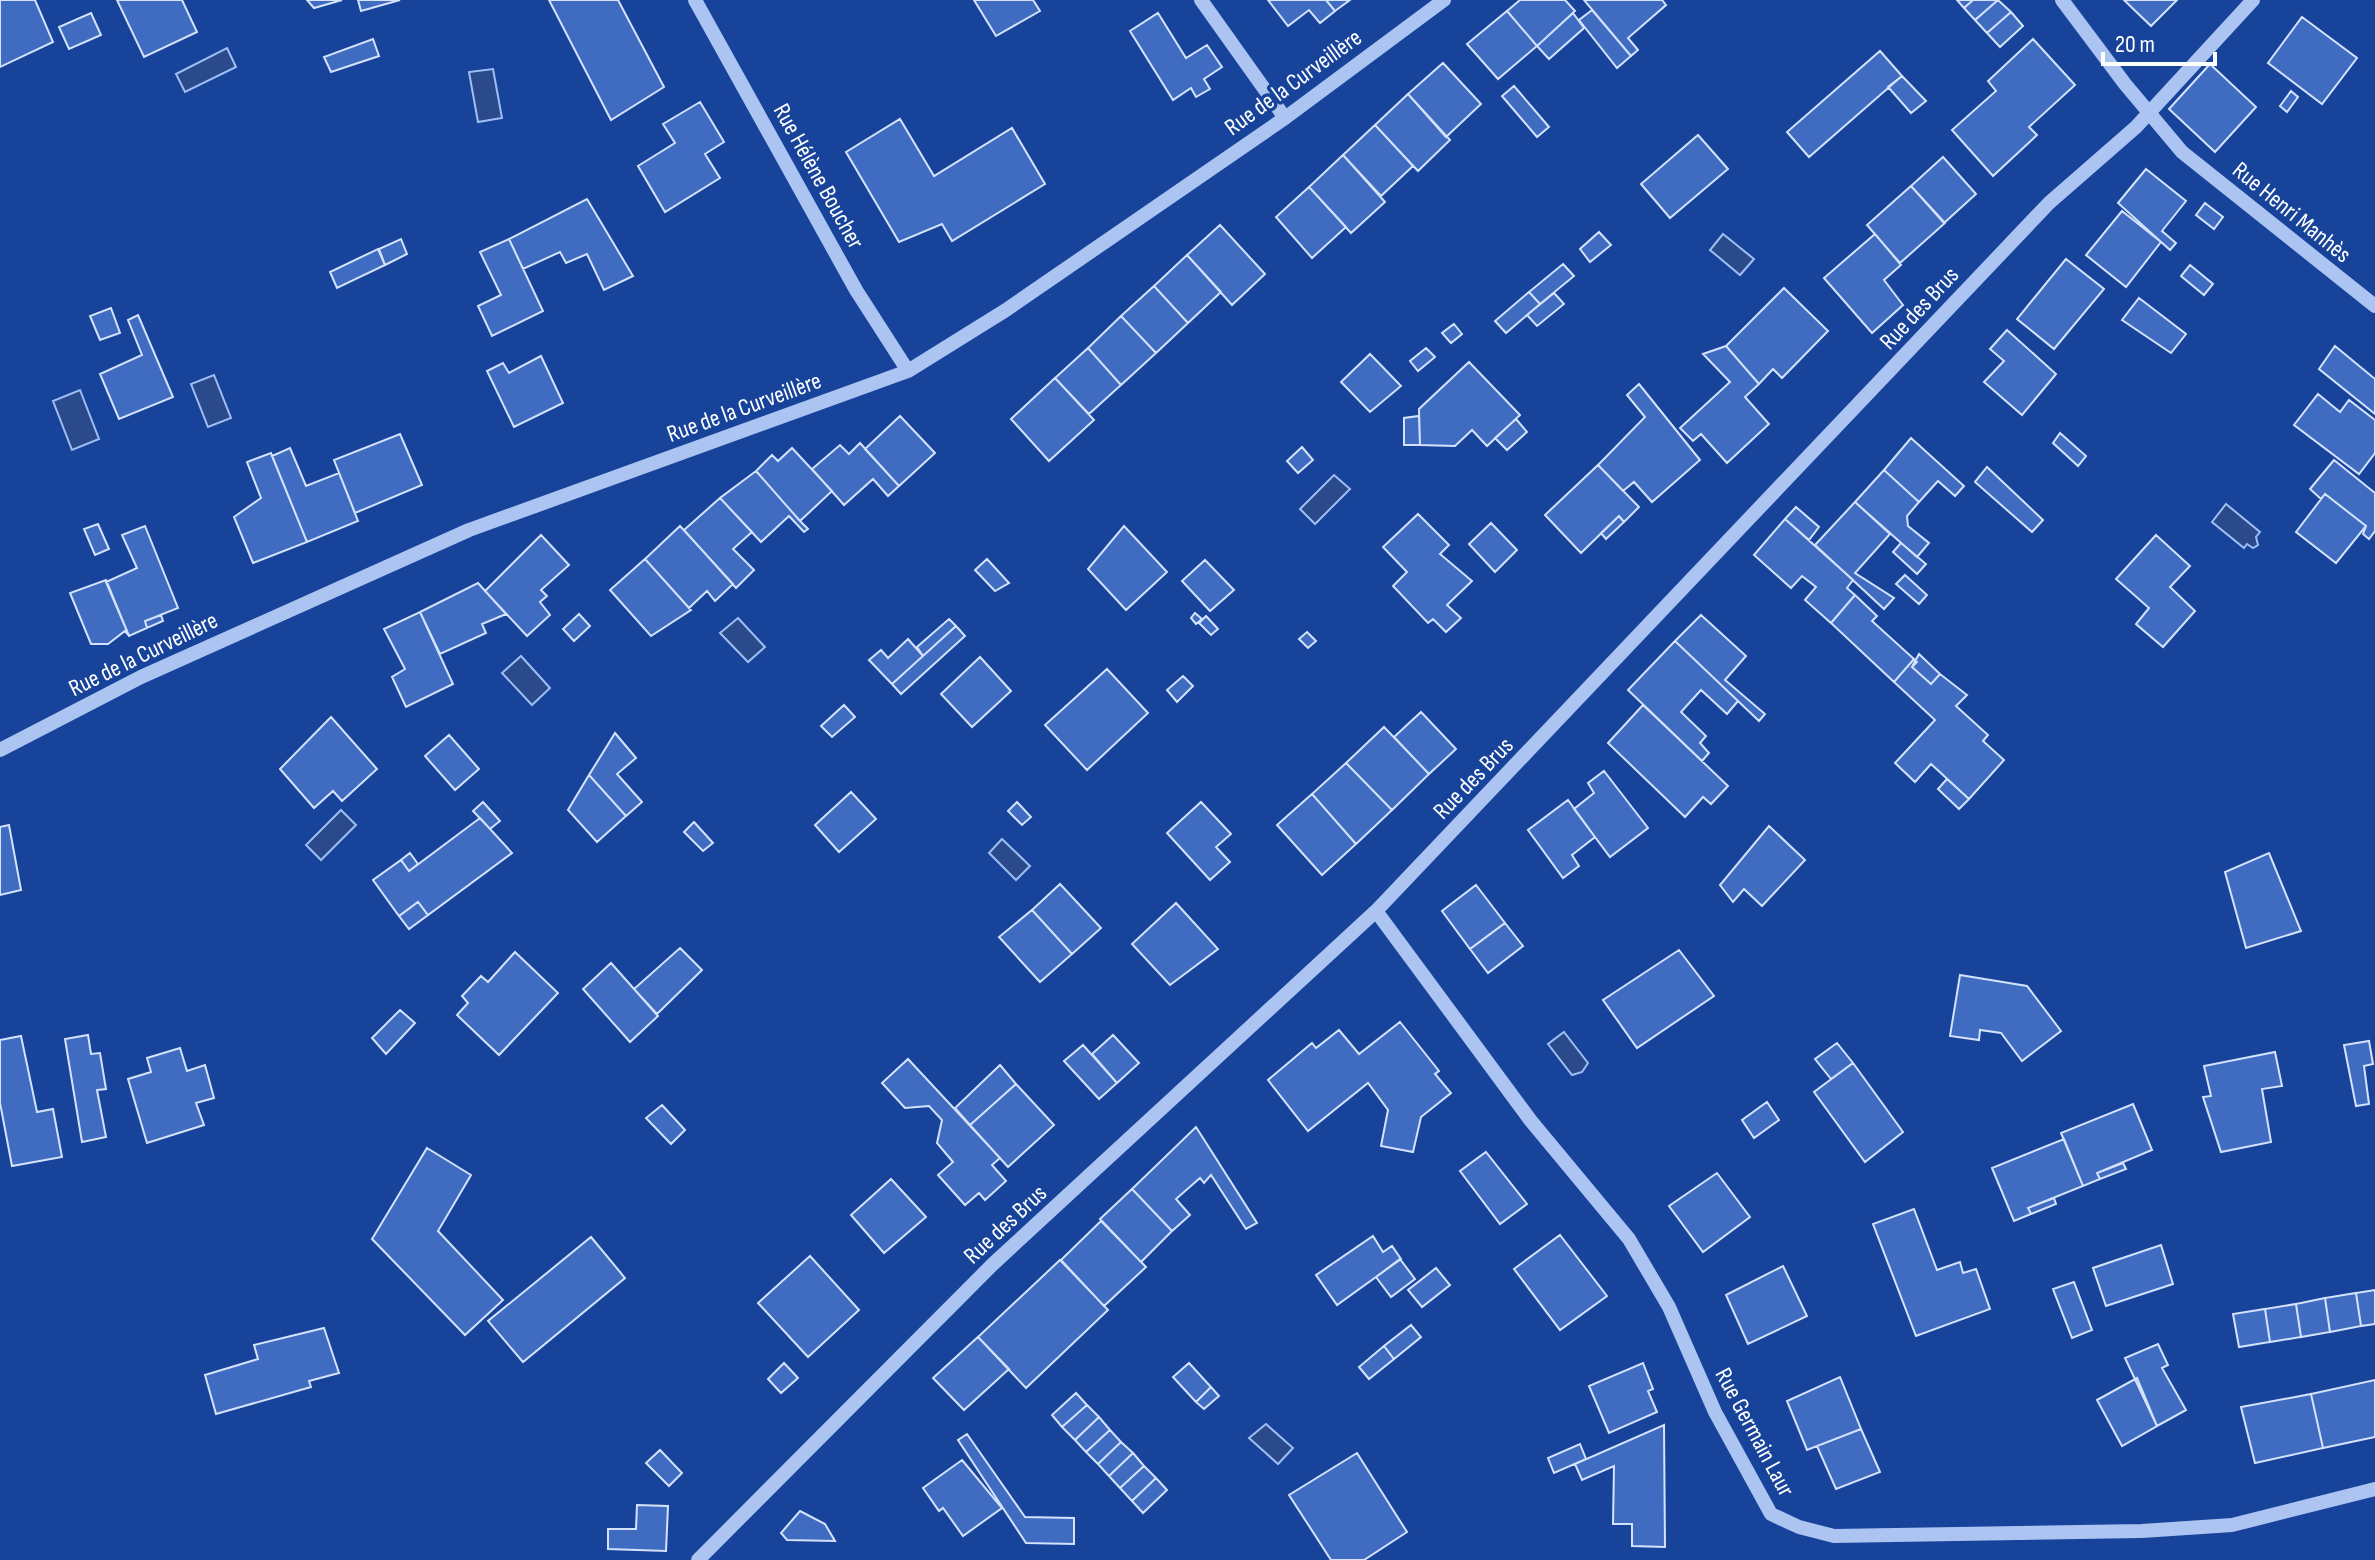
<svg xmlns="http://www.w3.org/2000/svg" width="2375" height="1560" font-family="'Sofia Sans Condensed',sans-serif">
  <rect width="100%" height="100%" fill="#17439a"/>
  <path fill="#2a4a8c" stroke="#9fbef4" stroke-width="2" d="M227 48 236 67 185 92 176 74Z
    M493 69 502 118 478 122 469 72Z
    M1723 234 1754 259 1740 275 1710 250Z
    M214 375 231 418 208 427 191 384Z
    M80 390 99 439 72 450 53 401Z
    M1334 475 1350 489 1315 524 1300 509Z
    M2226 504 2260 532 2256 537 2258 545 2253 548 2247 544 2244 548 2212 522Z
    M738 618 765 647 748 662 720 633Z
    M521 656 550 688 532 705 502 673Z
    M341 810 356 825 321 860 306 845Z
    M1002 839 1030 866 1016 880 989 853Z
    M1564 1032 1588 1063 1582 1072 1572 1075 1548 1044Z
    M1266 1424 1293 1448 1278 1464 1249 1438Z"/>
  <path fill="#3f6cc1" stroke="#d4e2fc" stroke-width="2" d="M0 0H35L53 42 0 67Z
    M117 0H182L197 32 144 57Z
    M307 0H342L314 8Z
    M358 0H400L361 11Z
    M549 0H618L664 87 611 120Z
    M974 0H1033L1040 11 996 36Z
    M1268 0H1326L1335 11 1320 23 1309 10 1288 26Z
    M1326 0H1350L1335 11Z
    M1520 0H1565L1575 11 1537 46 1507 11Z
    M1584 0H1662L1666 5 1628 38 1638 50 1631 56Z
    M1957 0H1973L1964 8Z
    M1973 0H1998L1975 20 1964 8Z
    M1998 0 2011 12 1987 33 1975 20Z
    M2124 0H2177L2151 26Z
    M1592 10 1631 56 1617 68 1579 20Z
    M1507 11 1537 46 1498 79 1467 44Z
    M2011 12 2023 26 2000 47 1987 33Z
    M91 13 101 35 69 49 59 27Z
    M1158 13 1186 58 1207 45 1222 67 1204 79 1210 89 1196 97 1191 88 1173 100 1130 31Z
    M1573 13 1584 28 1549 59 1537 46Z
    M2302 17 2357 58 2322 104 2268 63Z
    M373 39 379 56 331 72 324 57Z
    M2033 39 2075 85 2029 127 2037 135 1993 176 1952 130 1996 91 1988 81Z
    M1880 51 1902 76 1809 157 1787 132Z
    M1443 63 1481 104 1446 137 1408 94Z
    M2210 64 2256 107 2215 152 2169 109Z
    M1902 76 1926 101 1911 113 1888 87Z
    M1514 86 1549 127 1537 137 1502 96Z
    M2291 91 2298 97 2287 112 2280 106Z
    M1408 94 1450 140 1418 171 1375 125Z
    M700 102 724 142 705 154 720 178 665 212 638 166 675 143 663 124Z
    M900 119 934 176 1012 128 1045 184 952 241 942 224 899 242 846 152Z
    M1375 125 1413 166 1381 196 1343 155Z
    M1698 135 1728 169 1670 218 1641 184Z
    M1343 155 1385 202 1351 233 1309 187Z
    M1943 157 1976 194 1944 223 1911 186Z
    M2146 169 2186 201 2162 231 2176 243 2170 250 2118 203Z
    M1911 186 1945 223 1900 263 1867 225Z
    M1309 187 1346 227 1312 258 1276 217Z
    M587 199 633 276 604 290 587 254 566 263 560 252 523 269 509 239Z
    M2205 203 2223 217 2214 229 2196 215Z
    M2122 211 2161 242 2126 287 2086 255Z
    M1220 225 1265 274 1232 305 1187 255Z
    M1599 232 1611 245 1590 262 1580 249Z
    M1875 234 1901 265 1884 280 1903 305 1872 333 1824 278Z
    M401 239 407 254 385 265 379 249Z
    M509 239 543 311 492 336 478 306 501 295 480 252Z
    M378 249 385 265 337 288 330 272Z
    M1187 255 1221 292 1188 323 1154 286Z
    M2066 259 2104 289 2054 349 2017 319Z
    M1563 264 1574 276 1540 304 1529 292Z
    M2190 265 2213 284 2204 295 2181 276Z
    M1154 286 1188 323 1156 353 1121 316Z
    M1784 288 1828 331 1782 378 1773 369 1759 384 1726 346Z
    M1529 292 1540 304 1506 333 1495 321Z
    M1554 293 1564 304 1537 326 1527 315Z
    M2139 298 2186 334 2171 353 2122 320Z
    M111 308 120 333 100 340 90 316Z
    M138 315 173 397 119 419 100 374 142 355 128 320Z
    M1121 316 1156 353 1121 385 1088 348Z
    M1454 324 1462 334 1451 343 1442 333Z
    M2007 330 2056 374 2022 415 1984 382 2004 361 1990 349Z
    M1726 346 1759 384 1745 397 1769 424 1727 463 1701 434 1693 441 1680 428 1730 382 1703 354Z
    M2335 346 2375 379V414L2319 369Z
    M1088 348 1121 385 1089 414 1055 378Z
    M1426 348 1435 357 1418 371 1410 361Z
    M1370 354 1401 386 1370 412 1341 382Z
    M541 356 563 403 514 427 487 371 503 363 509 373Z
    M1469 362 1520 415 1487 446 1472 430 1455 446 1420 445 1419 409Z
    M1055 378 1094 420 1049 461 1011 419Z
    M1639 384 1700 460 1652 502 1634 482 1623 491 1598 465 1645 417 1627 395Z
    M2318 394 2340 412 2349 400 2375 420V453L2359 474 2294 425Z
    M900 416 935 453 899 486 865 449Z
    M1419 416 1420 445H1404V418Z
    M1516 419 1527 432 1507 450 1495 438Z
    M2060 433 2086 456 2078 466 2053 443Z
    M400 434 422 485 355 513 334 460Z
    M1911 438 1964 486 1955 496 1938 481 1919 502 1884 470Z
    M860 443 899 486 888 496 873 479 844 505 812 469 840 445 849 454Z
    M1302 447 1313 460 1298 473 1287 461Z
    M290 448 306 486 339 473 358 521 307 542 272 456Z
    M792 448 832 491 800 521 756 471 772 455 778 461Z
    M271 453 307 542 253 563 234 517 261 498 247 462Z
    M2334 460 2375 493V531L2369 539 2363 534 2366 526 2325 494 2321 499 2310 489Z
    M1598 465 1639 507 1624 522 1619 516 1581 553 1545 515Z
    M1987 467 2043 520 2032 532 1975 482Z
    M1884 470 1919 502 1907 516 1908 526 1929 543 1917 557 1855 502Z
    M756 471 800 521 808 529 804 532 789 516 761 542 720 498Z
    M2325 494 2366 526 2336 563 2296 532Z
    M720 498 752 532 733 549 754 570 736 588 684 530Z
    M1855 502 1890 534 1855 573 1894 598 1884 609 1815 545Z
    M1796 507 1819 527 1809 540 1785 519Z
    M1418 514 1449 545 1440 554 1472 581 1447 605 1461 618 1446 632 1433 619 1428 623 1393 586 1407 572 1383 547Z
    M1619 516 1624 522 1606 539 1601 533Z
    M1785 519 1853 580 1847 588 1855 595 1831 623 1805 600 1816 587 1802 576 1791 588 1754 555Z
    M1491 523 1517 550 1495 572 1469 544Z
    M98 524 109 549 95 555 84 529Z
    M145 526 178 608 145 621 147 628 129 636 106 582 137 568 122 535Z
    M680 526 733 584 715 601 707 591 689 608 645 559Z
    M1124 526 1167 572 1126 610 1088 569Z
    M541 535 569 565 541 590 547 596 540 602 550 615 527 636 485 591Z
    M2156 535 2190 566 2170 587 2195 611 2163 647 2136 624 2149 608 2116 579Z
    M1901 543 1926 564 1917 574 1893 552Z
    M645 559 691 610 651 636 610 590Z
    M987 559 1009 583 995 591 975 570Z
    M1205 560 1234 590 1210 611 1182 581Z
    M1905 575 1927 595 1919 604 1896 584Z
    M106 580 129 636 125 631 108 644H91L70 593Z
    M478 583 506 614 482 624 486 633 440 654 420 612Z
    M1855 595 1877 616 1872 621 1914 659 1894 682 1831 623Z
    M420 612 453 684 406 707 392 677 405 669 384 629Z
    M1195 613 1202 619 1196 624 1191 618Z
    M579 614 590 626 574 641 563 629Z
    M161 615 163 621 147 628 145 621Z
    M1701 615 1746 656 1725 680 1765 714 1759 721 1675 641Z
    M1206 616 1218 629 1211 635 1199 623Z
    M949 619 956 626 923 656 917 647Z
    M956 626 965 636 901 694 892 684Z
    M1307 632 1316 641 1308 648 1299 639Z
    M908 639 923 656 892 684 869 660 881 650 888 658Z
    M1675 641 1738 701 1727 714 1701 690 1681 712 1706 736 1700 743 1709 753 1702 761 1628 690Z
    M1919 654 1940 674 1931 684 1912 667Z
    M980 657 1011 691 972 727 941 694Z
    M1914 659 1917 662 1912 667 1931 684 1940 674 1967 695 1956 706 1988 735 1983 741 2004 760 1969 799 1931 764 1915 782 1895 763 1935 720 1894 682Z
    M1107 669 1148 713 1087 770 1045 725Z
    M1183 676 1193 686 1177 702 1167 690Z
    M844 705 855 717 832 737 821 726Z
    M1643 705 1728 786 1711 804 1703 797 1685 817 1608 743Z
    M1421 712 1456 749 1429 774 1394 737Z
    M331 717 377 769 342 801 333 791 314 808 280 769Z
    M1384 727 1429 774 1392 810 1346 763Z
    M615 733 636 758 617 774 642 802 626 816 589 775Z
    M449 735 479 769 455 790 425 756Z
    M1346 763 1392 810 1356 844 1312 794Z
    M1604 771 1648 828 1610 857 1574 809 1594 793 1588 783Z
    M589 775 626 816 597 842 568 810Z
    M1947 779 1969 799 1959 809 1938 789Z
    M851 792 876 819 839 852 815 825Z
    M1312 794 1356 844 1322 875 1277 825Z
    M1568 800 1595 837 1572 855 1579 866 1563 878 1528 830Z
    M483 802 500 821 490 829 473 811Z
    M1017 802 1031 817 1022 825 1008 811Z
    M1201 802 1231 834 1216 847 1230 862 1210 880 1167 833Z
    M480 818 512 853 428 915 418 902 399 916 373 880 401 860 409 871Z
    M694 822 713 843 703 851 684 832Z
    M9 825 21 890 0 895V827Z
    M1769 826 1805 860 1762 906 1744 889 1733 902 1720 885Z
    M410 853 418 864 409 871 401 860Z
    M2269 853 2301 931 2246 948 2225 872Z
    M1060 884 1101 928 1072 954 1032 910Z
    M1476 885 1505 923 1470 949 1442 911Z
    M418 902 428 915 409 929 399 916Z
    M1176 903 1218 949 1170 985 1132 944Z
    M1032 910 1072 954 1040 982 999 937Z
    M1505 923 1523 946 1488 973 1470 949Z
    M680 948 702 970 657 1014 634 989Z
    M1679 950 1714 996 1637 1048 1603 1000Z
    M515 952 558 993 499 1055 457 1015 468 1003 462 996 481 976 488 982Z
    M611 963 658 1016 630 1042 583 989Z
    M1960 975 2027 986 2061 1031 2022 1061 2001 1033 1980 1030 1979 1040 1950 1036Z
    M400 1010 415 1023 386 1054 372 1038Z
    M1400 1022 1439 1071 1435 1074 1451 1093 1421 1117 1413 1152 1381 1146 1388 1110 1368 1083 1308 1131 1268 1080 1312 1043 1316 1048 1339 1030 1359 1054Z
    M88 1035 91 1054 100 1053 106 1089 97 1090 106 1137 82 1142 65 1039Z
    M1113 1035 1139 1063 1117 1083 1092 1054Z
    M21 1036 37 1112 53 1109 62 1157 12 1166 0 1103V1040Z
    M2369 1041 2373 1064 2364 1066 2369 1104 2356 1106 2344 1045Z
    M1837 1043 1853 1063 1831 1079 1815 1059Z
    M1083 1045 1117 1083 1099 1099 1064 1061Z
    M180 1048 187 1071 205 1065 214 1098 196 1103 204 1125 147 1143 128 1079 151 1072 147 1058Z
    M2275 1052 2282 1086 2262 1089 2271 1142 2221 1152 2203 1097 2211 1096 2204 1066Z
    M908 1059 1000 1158 992 1165 1006 1181 985 1200 979 1193 965 1205 938 1175 953 1162 937 1143 942 1120 929 1106 905 1108 882 1083Z
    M1853 1063 1903 1132 1865 1162 1814 1092Z
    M1000 1065 1016 1084 970 1125 955 1108Z
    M1016 1084 1054 1125 1008 1167 970 1125Z
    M1767 1102 1779 1120 1754 1138 1742 1120Z
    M2133 1104 2152 1150 2097 1173 2100 1179 2083 1186 2061 1133Z
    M662 1105 685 1130 671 1144 646 1118Z
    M1196 1127 1257 1223 1246 1229 1211 1175 1204 1183 1200 1178 1176 1199 1190 1215 1172 1231 1132 1189Z
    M2064 1139 2083 1186 2028 1208 2031 1214 2014 1221 1992 1168Z
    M427 1148 471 1175 438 1231 503 1300 465 1335 372 1239Z
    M1486 1152 1527 1204 1500 1224 1460 1171Z
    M2123 1163 2126 1169 2100 1179 2097 1173Z
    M1717 1173 1750 1217 1703 1252 1669 1206Z
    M891 1179 926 1217 884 1253 851 1215Z
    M1132 1189 1172 1231 1141 1262 1100 1219Z
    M2054 1198 2056 1204 2031 1214 2028 1208Z
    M1914 1209 1937 1270 1960 1262 1963 1273 1976 1269 1990 1309 1916 1336 1873 1224Z
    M1101 1221 1146 1267 1104 1306 1061 1260Z
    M1560 1235 1607 1296 1560 1330 1514 1269Z
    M1373 1236 1383 1252 1392 1246 1401 1259 1337 1305 1316 1275Z
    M591 1237 625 1278 523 1362 488 1321Z
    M2161 1245 2173 1284 2106 1306 2093 1268Z
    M810 1256 859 1310 808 1357 758 1303Z
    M1400 1259 1415 1279 1391 1297 1376 1277Z
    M1060 1260 1108 1310 1026 1388 978 1337Z
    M1783 1266 1807 1316 1748 1344 1726 1295Z
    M1436 1268 1450 1285 1422 1307 1408 1290Z
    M2074 1282 2092 1330 2072 1338 2053 1289Z
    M2375 1290V1324L2361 1326 2356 1293Z
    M2356 1293 2361 1326 2330 1332 2325 1298Z
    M2325 1298 2330 1332 2301 1337 2296 1304Z
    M2296 1304 2301 1337 2270 1342 2265 1309Z
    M2265 1309 2270 1342 2239 1347 2233 1314Z
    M1411 1325 1421 1337 1394 1359 1384 1346Z
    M324 1328 339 1373 309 1381 311 1387 216 1414 205 1375 258 1359 254 1345Z
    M978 1337 1009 1369 964 1410 933 1378Z
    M2158 1344 2168 1365 2162 1368 2186 1410 2157 1426 2125 1358Z
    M1384 1346 1394 1359 1369 1379 1359 1367Z
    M784 1363 798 1378 781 1393 768 1379Z
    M1189 1363 1211 1387 1196 1402 1173 1377Z
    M1643 1363 1653 1389 1648 1391 1657 1412 1609 1433 1589 1386Z
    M1840 1377 1861 1429 1807 1450 1787 1401Z
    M2137 1378 2157 1426 2122 1446 2097 1400Z
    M2375 1380V1437L2323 1448 2311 1394Z
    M1211 1387 1219 1396 1204 1409 1196 1402Z
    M1076 1393 1087 1405 1062 1427 1052 1415Z
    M2311 1394 2323 1448 2255 1463 2241 1407Z
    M1087 1405 1099 1417 1075 1440 1062 1427Z
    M1099 1417 1110 1430 1086 1452 1075 1440Z
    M1664 1425 1665 1547 1632 1546V1524H1613L1614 1466 1582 1480 1575 1464Z
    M1861 1429 1880 1472 1836 1489 1817 1446Z
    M1110 1430 1121 1442 1098 1464 1086 1452Z
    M967 1434 1025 1517 1074 1518V1544L1026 1543 958 1440Z
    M1121 1442 1133 1453 1109 1476 1098 1464Z
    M1580 1444 1586 1459 1554 1473 1548 1458Z
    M660 1450 682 1473 669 1486 646 1463Z
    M1133 1453 1144 1466 1120 1488 1109 1476Z
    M1357 1453 1407 1532 1364 1560H1331L1289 1495Z
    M962 1460 1002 1508 963 1536 943 1508 939 1511 923 1488Z
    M1144 1466 1156 1478 1132 1501 1120 1488Z
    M1156 1478 1167 1490 1143 1513 1132 1501Z
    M637 1505 668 1506 666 1551 608 1549V1529H636Z
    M800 1511 825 1524 835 1541 787 1540 781 1533Z"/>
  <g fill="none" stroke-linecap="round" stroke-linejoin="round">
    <path stroke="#acc4f2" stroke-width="14" d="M695 0 856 290 908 371
      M1201 0 1285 118
      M2062 0 2125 84 2182 152 2375 306
      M0 750 141 677 469 530 908 371 1006 310 1285 118 1444 0
      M1376 911 1531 1121 1629 1239 1669 1307 1715 1412 1771 1514 1799 1527 1834 1536 2142 1531 2232 1525 2375 1489
      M698 1560 993 1264 1376 911 2049 203 2136 127 2253 0"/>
  </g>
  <g text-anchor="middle" stroke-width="7" stroke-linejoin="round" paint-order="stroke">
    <g font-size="24" fill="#fff" stroke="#17439a">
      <text transform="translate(1293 82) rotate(-36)" y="8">Rue de la Curveillère</text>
      <text transform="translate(819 176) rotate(61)" y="8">Rue Hélène Boucher</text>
      <text transform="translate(2292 212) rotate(39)" y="8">Rue Henri Manhès</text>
      <text transform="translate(1919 308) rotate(-47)" y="8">Rue des Brus</text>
      <text transform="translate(744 407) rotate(-20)" y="8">Rue de la Curveillère</text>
      <text transform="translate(143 654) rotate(-26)" y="8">Rue de la Curveillère</text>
      <text transform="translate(1473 778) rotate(-46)" y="8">Rue des Brus</text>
      <text transform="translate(1005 1224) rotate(-43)" y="8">Rue des Brus</text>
      <text transform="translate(1755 1432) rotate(62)" y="8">Rue Germain Laur</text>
    </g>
  </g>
  <path d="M2103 52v12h112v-12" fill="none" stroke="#ffffff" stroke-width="4"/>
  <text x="2115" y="52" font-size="24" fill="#ffffff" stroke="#17439a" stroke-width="6" paint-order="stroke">20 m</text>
</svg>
